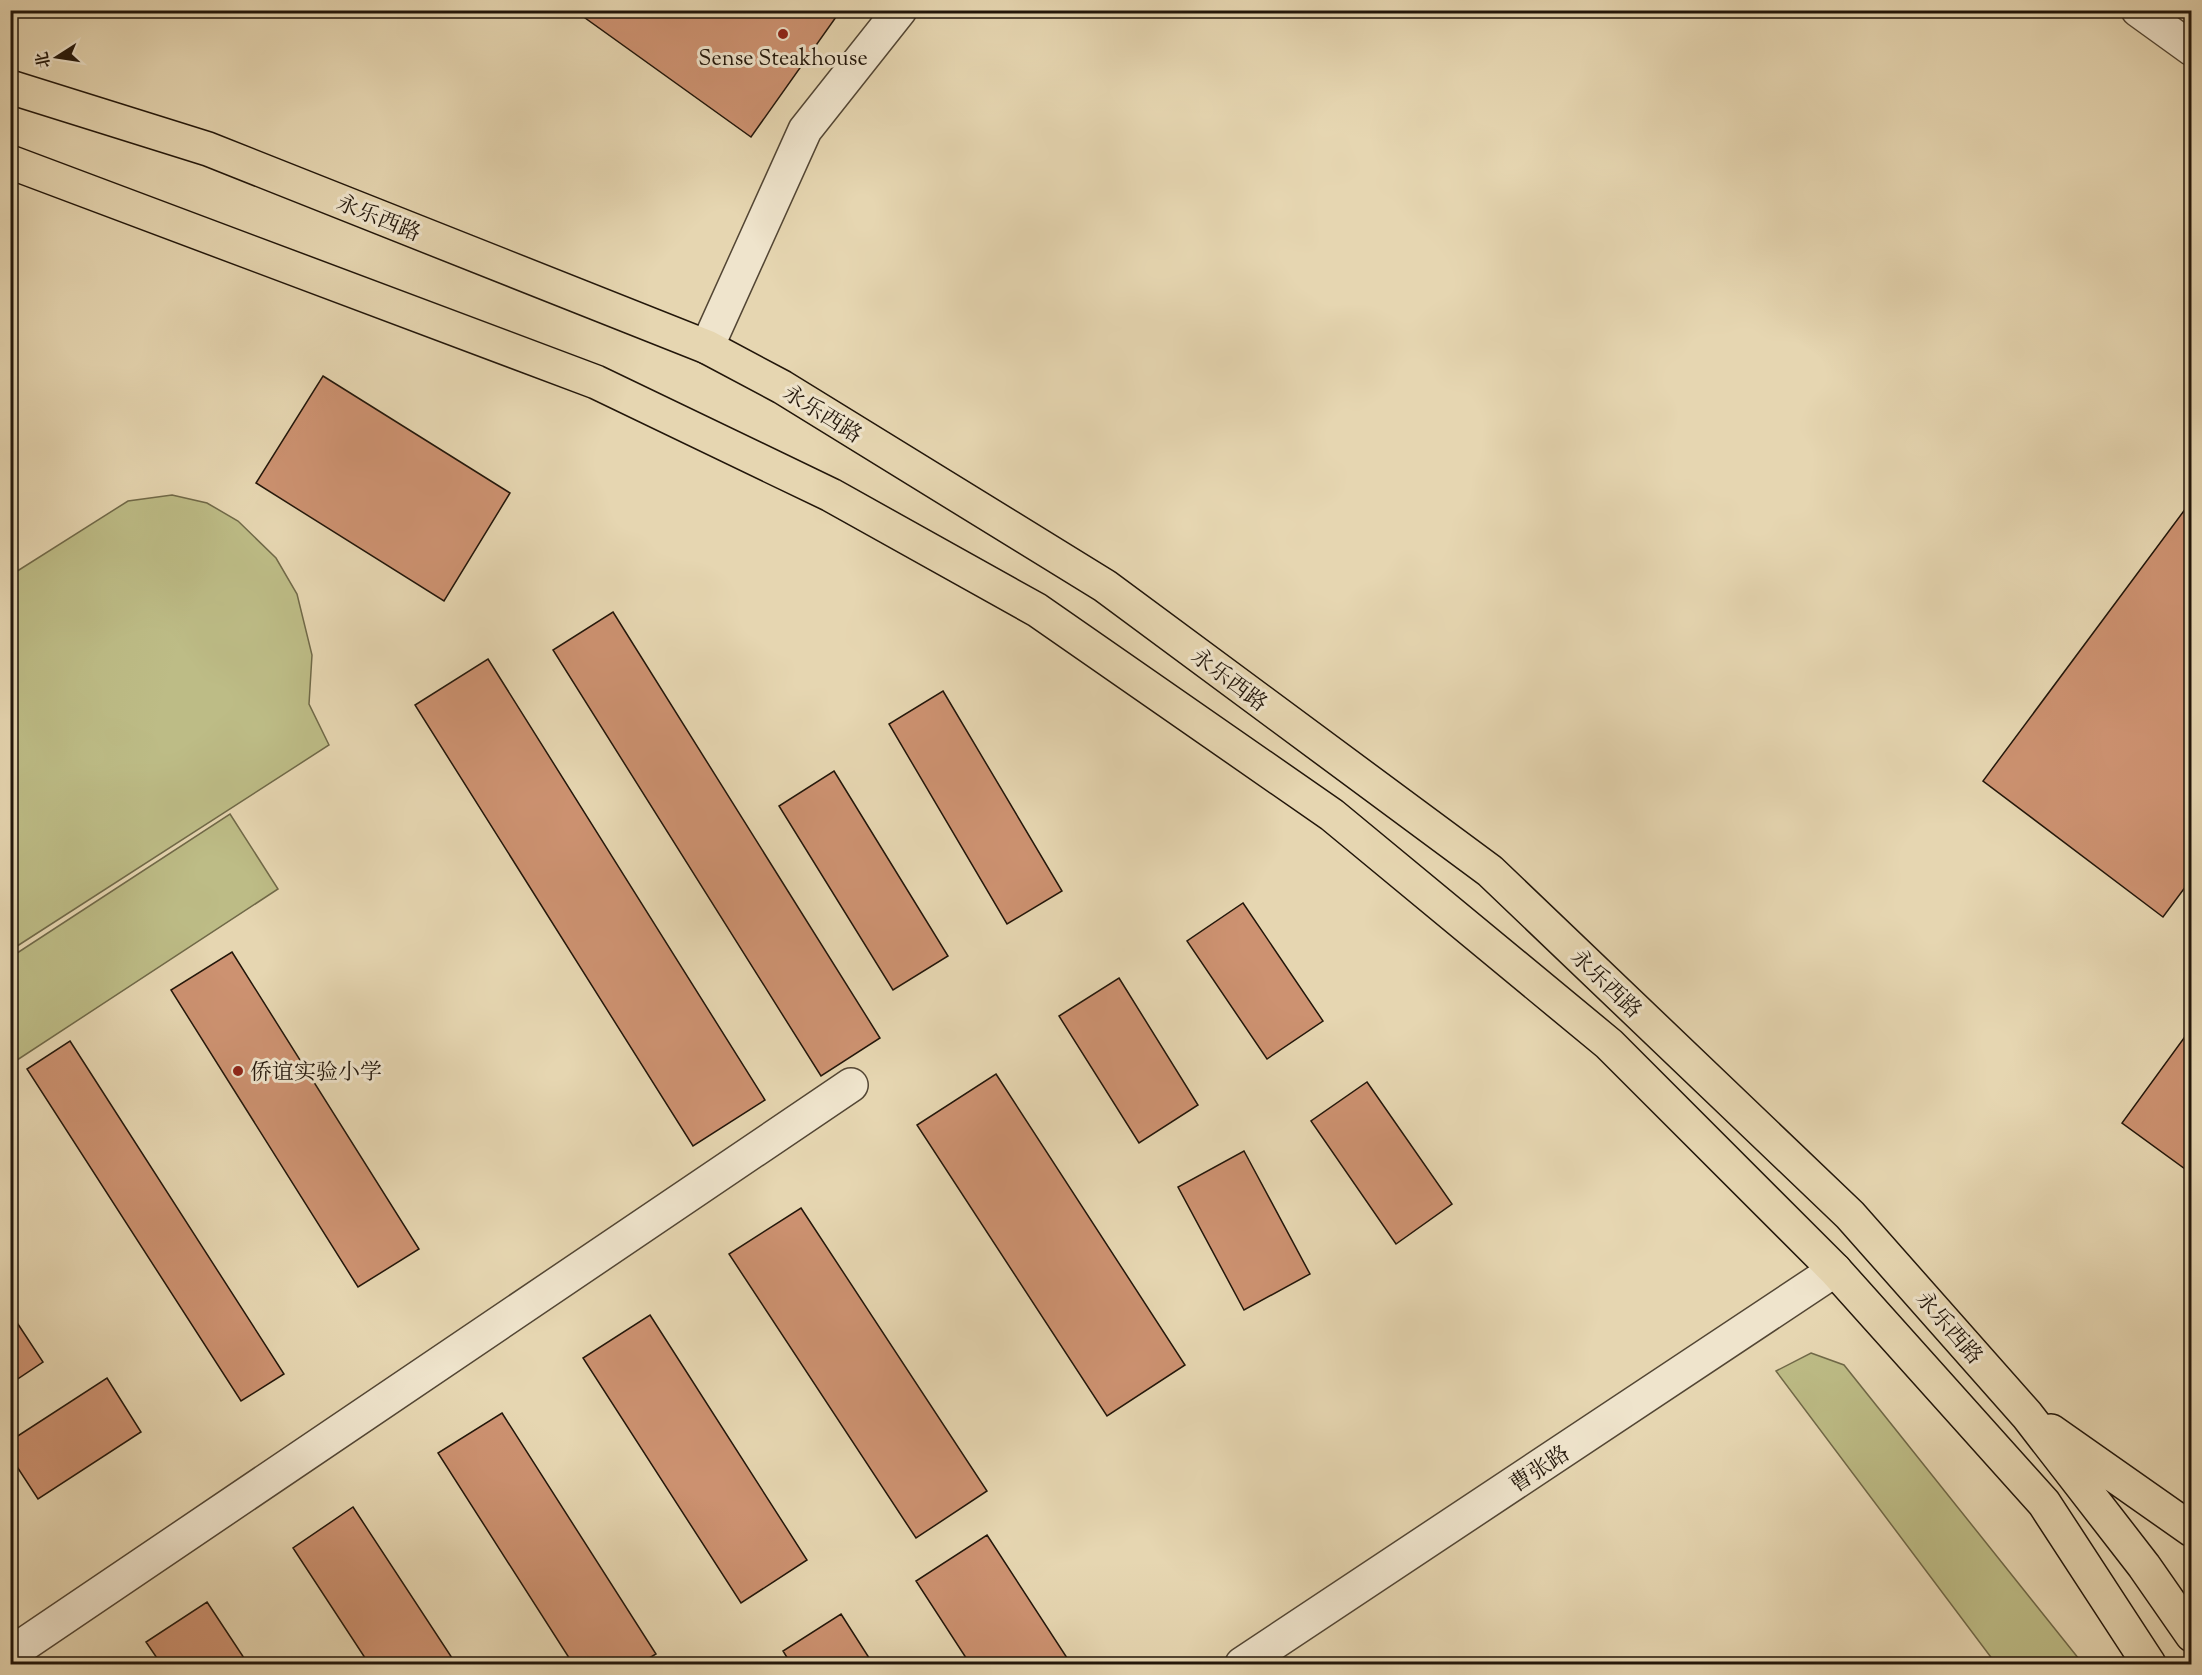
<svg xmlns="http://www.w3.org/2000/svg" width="2202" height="1675" font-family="'Sorts Mill Goudy','Noto Serif SC',serif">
  <rect width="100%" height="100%" fill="#e6d6b1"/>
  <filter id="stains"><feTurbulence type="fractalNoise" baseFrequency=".00333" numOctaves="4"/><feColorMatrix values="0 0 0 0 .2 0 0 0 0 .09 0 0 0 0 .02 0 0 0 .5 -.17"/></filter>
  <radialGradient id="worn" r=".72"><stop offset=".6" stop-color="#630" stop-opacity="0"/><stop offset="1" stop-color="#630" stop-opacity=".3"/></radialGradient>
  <path fill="#bdbc86" stroke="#706948" stroke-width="1.5" d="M172 495 207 503 238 521 276 558 297 594 312 655 309 704 329 745 11 950V575L128 501Z
    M230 814 278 889 11 1064V957Z
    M1811 1353 1844 1365 2083 1664H1996L1776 1371Z"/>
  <path fill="#cd9271" stroke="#22160a" stroke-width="1.5" d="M574 10H841L751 137Z
    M323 376 510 493 444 601 256 483Z
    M2192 500V878L2163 917 1983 781Z
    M613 612 880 1038 821 1076 553 650Z
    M488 659 765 1100 693 1146 415 705Z
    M943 691 1062 891 1007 924 889 724Z
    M834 771 948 956 893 990 779 806Z
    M1243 903 1323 1021 1267 1059 1187 941Z
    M232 952 419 1249 358 1287 171 990Z
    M1119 978 1198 1105 1139 1143 1059 1016Z
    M2192 1027V1174L2122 1123Z
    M70 1041 284 1374 241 1401 27 1069Z
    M996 1074 1185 1365 1107 1416 917 1125Z
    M1367 1082 1452 1204 1396 1244 1311 1121Z
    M1244 1151 1310 1274 1244 1310 1178 1187Z
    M801 1208 987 1491 916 1538 729 1254Z
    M10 1312 43 1362 10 1384Z
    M650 1315 807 1560 741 1603 583 1358Z
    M107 1378 141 1432 38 1499 10 1456V1441Z
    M502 1413 656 1654 639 1664H573L438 1453Z
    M353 1507 456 1664H369L293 1548Z
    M987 1535 1071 1664H970L916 1581Z
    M207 1602 248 1664H161L146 1642Z
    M841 1614 873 1664H791L783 1651Z"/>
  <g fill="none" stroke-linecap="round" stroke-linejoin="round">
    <defs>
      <path id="minor" d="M2138 10 2192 49
        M707 347 805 130 900 10
        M10 1654 851 1085
        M1242 1664 1835 1270"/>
      <path id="major" d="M10 87 208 149 707 347 782 387 1105 586 1490 871 1850 1215 2027 1415 2144 1566 2192 1635
        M10 162 596 382 831 495 1037 610 1332 815 1609 1044 1835 1270 2044 1503 2149 1664
        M2051 1431 2192 1530"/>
    </defs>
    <use href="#minor" stroke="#534634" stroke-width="36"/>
    <use href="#major" stroke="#22160a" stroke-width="36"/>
    <use href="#minor" stroke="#efe4cc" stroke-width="33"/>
    <use href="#major" stroke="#e6d6b1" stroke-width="33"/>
  </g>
  <g fill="#8f2418" stroke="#efe4cc" stroke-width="2">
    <circle cx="783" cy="34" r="6"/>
    <circle cx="238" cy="1071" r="6"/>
  </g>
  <g text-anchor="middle" stroke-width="6" stroke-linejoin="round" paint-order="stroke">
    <g font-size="22" fill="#22160a" stroke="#efe4cc">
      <text x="783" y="65">Sense Steakhouse</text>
      <text x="250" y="1079" text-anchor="start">侨谊实验小学</text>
    </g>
    <g font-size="22" fill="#22160a" stroke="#efe4cc">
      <text transform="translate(379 217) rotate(22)" y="8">永乐西路</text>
      <text transform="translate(823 413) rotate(32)" y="8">永乐西路</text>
      <text transform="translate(1230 679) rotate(37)" y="8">永乐西路</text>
      <text transform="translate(1607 983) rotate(44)" y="8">永乐西路</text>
      <text transform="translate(1950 1327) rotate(49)" y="8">永乐西路</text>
      <text transform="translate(1539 1468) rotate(-33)" y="8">曹张路</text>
    </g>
  </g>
  <rect width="2202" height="1675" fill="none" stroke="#e6d6b1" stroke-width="36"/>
  <rect x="12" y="12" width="2178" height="1651" fill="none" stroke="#22160a" stroke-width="3"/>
  <rect x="18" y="18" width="2166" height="1639" fill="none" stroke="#22160a" stroke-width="1.5"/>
  <g transform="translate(57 57) rotate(258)" stroke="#efe4cc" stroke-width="4.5" paint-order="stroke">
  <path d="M0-4.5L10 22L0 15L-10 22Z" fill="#22160a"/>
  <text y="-9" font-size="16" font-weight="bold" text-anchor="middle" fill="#22160a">北</text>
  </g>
  <rect width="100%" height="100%" filter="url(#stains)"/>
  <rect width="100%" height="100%" fill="url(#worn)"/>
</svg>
